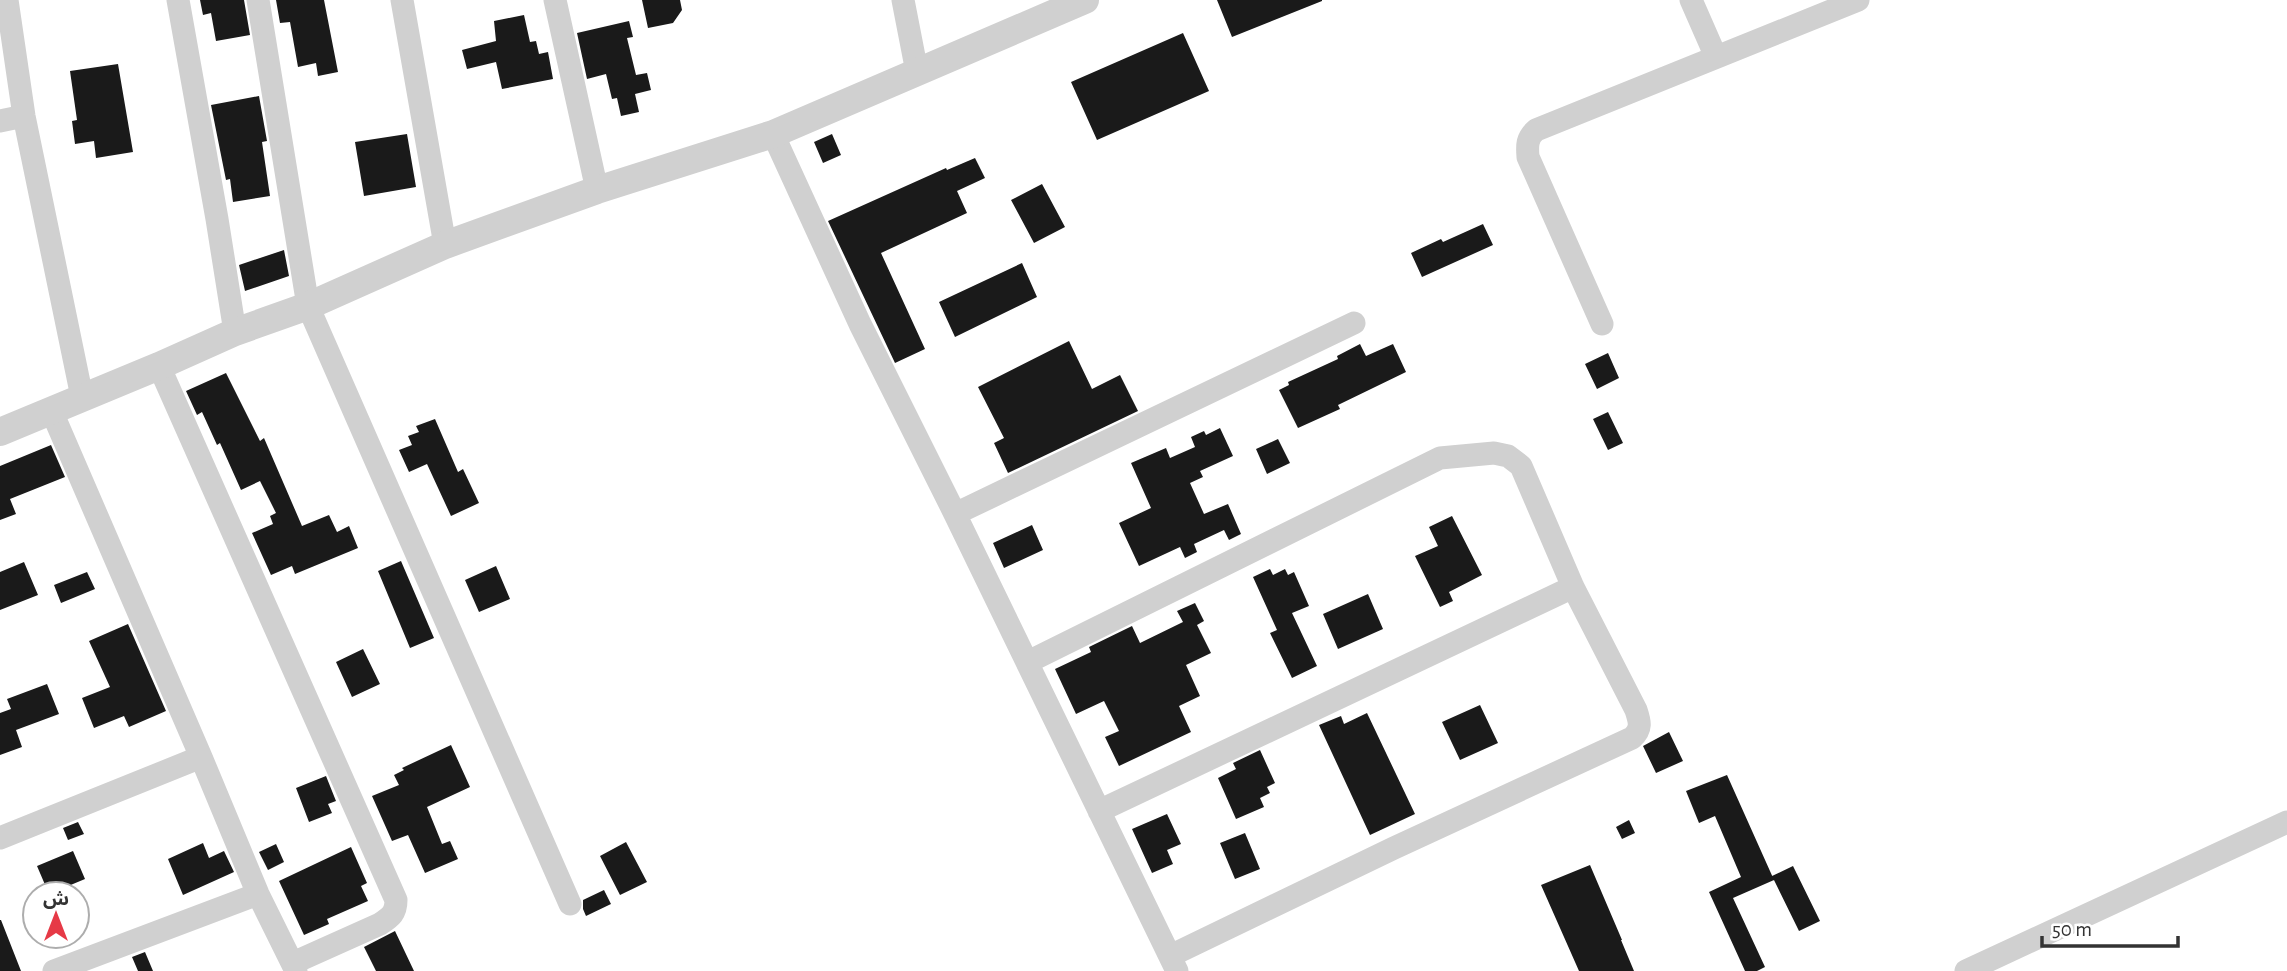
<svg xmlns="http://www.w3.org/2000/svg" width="2287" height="971" font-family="'Alegreya Sans','Noto Sans Arabic',sans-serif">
  <rect width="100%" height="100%" fill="#fff"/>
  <path fill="#1a1a1a" d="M200 0H244L250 35 216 41 211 13 203 15Z
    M276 0H324L338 72 318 76 316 63 298 67 290 22 280 23Z
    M642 0H680L682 10 673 23 648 28Z
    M1217 0H1322V1L1232 37Z
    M524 15 530 42 536 41 539 54 548 52 553 79 502 89 496 62 467 69 462 50 496 41 494 21Z
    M629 21 633 37 627 38 636 75 647 73 651 90 635 94 639 112 621 116 617 98 612 99 606 74 587 79 577 33Z
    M1183 33 1209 91 1097 140 1071 82Z
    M118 64 133 152 96 158 94 141 75 144 72 121 77 120 70 71Z
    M259 96 267 141 262 142 270 196 233 202 230 179 226 180 211 105Z
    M407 134 416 187 364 196 355 142Z
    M832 134 841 155 823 163 814 142Z
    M975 158 985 178 957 191 967 213 881 253 925 349 895 363 828 221 946 168 947 170Z
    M1042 184 1065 227 1034 243 1011 200Z
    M1483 224 1493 245 1422 277 1411 253 1441 239 1443 242Z
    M284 250 289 276 245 291 239 265Z
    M1022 263 1037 297 955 337 939 302Z
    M1069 341 1092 389 1120 375 1138 411 1008 473 994 443 1004 438 978 387Z
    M1360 344 1366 356 1393 344 1406 372 1338 405 1340 409 1298 428 1279 390 1289 385 1288 382 1338 359 1337 356Z
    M1608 353 1619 378 1597 389 1585 364Z
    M226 373 260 441 264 438 302 526 329 515 337 532 349 526 358 548 295 574 292 566 271 575 252 533 273 524 270 516 276 513 260 481 241 490 220 443 217 445 202 412 197 415 186 391Z
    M1608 412 1623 443 1608 450 1593 419Z
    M435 419 458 472 463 469 479 503 451 516 427 464 409 472 399 450 412 445 408 436 419 432 416 426Z
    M1220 428 1233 456 1200 471 1203 477 1190 483 1204 514 1228 504 1241 534 1229 540 1224 530 1194 544 1197 552 1185 558 1180 547 1139 566 1119 523 1151 508 1131 463 1166 448 1170 458 1195 447 1191 437 1204 431 1206 435Z
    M1278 439 1290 463 1267 474 1256 449Z
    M51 445 65 477 10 499 16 514 0 520V466Z
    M1452 516 1482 575 1449 592 1453 601 1440 607 1415 556 1438 546 1429 527Z
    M1032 525 1043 550 1004 568 993 543Z
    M401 561 434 638 410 648 378 571Z
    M24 562 38 595 0 610V572Z
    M496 566 510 599 479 612 465 580Z
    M1270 569 1273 575 1285 569 1288 575 1294 572 1309 606 1292 613 1317 666 1292 678 1270 633 1277 630 1253 577Z
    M87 572 95 589 61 603 54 585Z
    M1368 594 1383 629 1338 649 1323 614Z
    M1195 603 1204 621 1197 625 1211 653 1186 665 1200 696 1179 706 1191 732 1119 766 1105 737 1119 731 1104 701 1076 714 1055 669 1091 652 1089 647 1132 626 1140 643 1183 622 1177 611Z
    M128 624 166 711 129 727 124 716 94 728 82 698 110 687 89 641Z
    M363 649 380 684 352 697 336 662Z
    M47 684 59 714 16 730 22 747 0 755V713L11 709 7 699Z
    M1480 705 1498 743 1460 760 1442 722Z
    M1367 713 1415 814 1370 835 1319 725 1341 716 1344 724Z
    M1669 732 1683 761 1656 773 1643 746Z
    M451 745 470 787 427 807 442 844 450 841 458 859 425 873 408 835 392 841 372 796 399 785 394 775 404 770 402 768Z
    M1260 750 1275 783 1267 787 1270 793 1260 798 1264 807 1236 819 1218 778 1236 769 1233 763Z
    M1727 775 1774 880 1733 898 1765 967 1757 971H1745L1709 892 1741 877 1715 816 1699 823 1686 791Z
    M326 776 336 801 328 804 332 813 309 822 296 788Z
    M1167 814 1181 844 1167 850 1173 864 1152 873 1132 829Z
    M1629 820 1635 833 1622 839 1616 827Z
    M78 822 84 834 68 840 63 828Z
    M1245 833 1260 869 1235 879 1220 843Z
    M626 842 647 882 620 895 600 856Z
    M203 843 209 858 224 851 234 872 183 895 168 859Z
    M276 844 284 862 268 870 259 852Z
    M351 847 367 883 361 886 368 901 327 919 329 924 304 935 279 881Z
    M73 851 85 879 49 894 37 866Z
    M1590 865 1622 940H1621L1634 971H1579L1541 885Z
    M1793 866 1820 921 1799 931 1772 876Z
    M604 890 611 904 586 916 583 909V900Z
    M0 920H1L21 971H0Z
    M395 931 414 971H376L364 947Z
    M145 952 153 971H138L132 957Z"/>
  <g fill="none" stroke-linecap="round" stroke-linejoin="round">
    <path stroke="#d0d0d0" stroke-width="23" d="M7 0 24 116 82 397
      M178 0 217 219 235 332
      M258 0 308 306 570 904
      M402 0 445 245
      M555 0 597 190
      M903 0 917 72
      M1691 0 1716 57
      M0 121 24 116
      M773 134 860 324 955 514 1177 971
      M1602 324 1528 157C1527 145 1527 138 1536 130L1858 0
      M159 366 396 900C396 913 391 917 380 924L293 963
      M52 412 201 757 258 894 296 971
      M955 514 1354 323
      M1028 662 1440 458 1494 453 1508 456 1521 466 1573 587 1636 710C1640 722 1642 729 1632 738L1394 848 1170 956
      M1099 811 1573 587
      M0 838 201 757
      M54 971 258 894
      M1966 971 2287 822"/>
    <path stroke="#d0d0d0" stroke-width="28" d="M0 432 159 366 235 332 308 306 445 245 597 190 773 134 1085 0"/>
  </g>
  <g transform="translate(56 915)"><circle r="33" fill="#ffffff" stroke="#adadad" stroke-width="2"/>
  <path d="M0-5L12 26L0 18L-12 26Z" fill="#e63946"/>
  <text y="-10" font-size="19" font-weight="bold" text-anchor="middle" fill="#333333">ش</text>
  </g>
  <path d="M2042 936v10h136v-10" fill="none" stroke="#333333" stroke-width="3.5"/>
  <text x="2052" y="936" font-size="21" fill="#333333" stroke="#ffffff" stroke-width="5" paint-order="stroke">50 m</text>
</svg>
